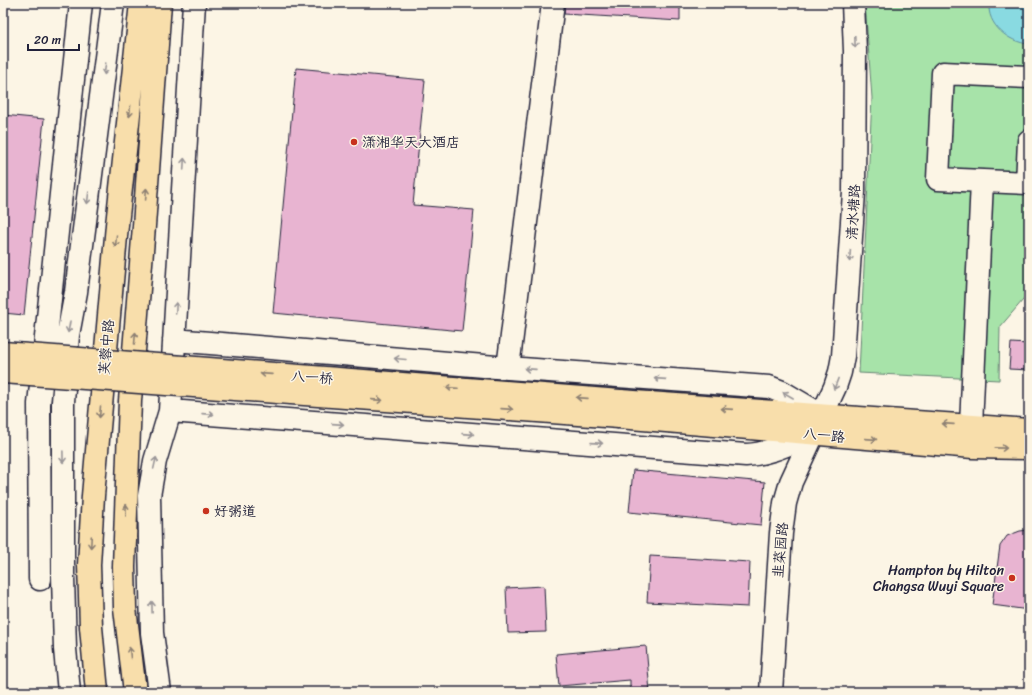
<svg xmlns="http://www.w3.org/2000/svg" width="1032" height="695" font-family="Sriracha,'LXGW WenKai TC',sans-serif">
  <rect width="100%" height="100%" fill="#fcf5e5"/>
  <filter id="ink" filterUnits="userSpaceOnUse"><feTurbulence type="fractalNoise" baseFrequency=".025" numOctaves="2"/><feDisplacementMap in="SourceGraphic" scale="8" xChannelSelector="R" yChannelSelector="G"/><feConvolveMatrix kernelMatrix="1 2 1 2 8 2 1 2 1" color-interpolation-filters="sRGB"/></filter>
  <g filter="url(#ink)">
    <path fill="#a7e3a9" stroke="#648272" d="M865 3H1029V293L1000 327 999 380 859 373 872 98Z"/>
    <path fill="#89dae1" stroke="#60909f" d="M989 3H1029V44C1008 42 987 25 989 3Z"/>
    <path fill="#e8b4d1" stroke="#22223b" d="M565 3H680V21L564 14Z
      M296 68 425 80 413 205 474 210 462 331 273 313Z
      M3 115 44 119 24 315 3 313Z
      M1011 343 1029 344V370L1009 369Z
      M633 470 765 482 761 525 629 512Z
      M1029 530V610L992 605 1000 546 1007 536 1020 531Z
      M650 556 750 562 748 607 647 602Z
      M544 586 546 632 508 633 506 588Z
      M646 646 650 692H630V680L559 686 556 654Z"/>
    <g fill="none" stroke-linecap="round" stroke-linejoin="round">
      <defs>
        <path id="minor" d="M1029 77 943 73 938 179 1027 183 1029 141
          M174 340 508 368 769 387 782 392 821 415
          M508 368 553 3
          M170 411 746 455C770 454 792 442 813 434
          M971 426 982 181
          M40 579 39 404 81 3
          M69 692 65 649 63 576V402L68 335 76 292 113 3
          M160 692 152 633 149 496 155 461 170 411 194 3
          M771 692 781 533 785 503 791 482 835 387 840 372 843 356 854 192 855 51 853 3"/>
        <path id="major" d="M620 401 1029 430
          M619 417 973 447 1029 448
          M97 692 91 627 89 565 93 496 117 225 141 3
          M135 692 125 608 124 567 130 401 144 226 160 3"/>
      </defs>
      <use href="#minor" stroke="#22223b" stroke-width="25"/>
      <use href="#major" stroke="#22223b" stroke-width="25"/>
      <use href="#minor" stroke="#fcf5e5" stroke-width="22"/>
      <use href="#major" stroke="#f8deab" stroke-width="22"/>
      <defs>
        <path id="major-bridge" d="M3 353 620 401
          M3 372 619 417"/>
      </defs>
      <use href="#major-bridge" stroke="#22223b" stroke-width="25" stroke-linecap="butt"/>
      <use href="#major-bridge" stroke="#f8deab" stroke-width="22"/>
    </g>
    <defs><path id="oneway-shaft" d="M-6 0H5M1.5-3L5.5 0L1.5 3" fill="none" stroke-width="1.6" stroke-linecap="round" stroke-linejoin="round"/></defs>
    <g stroke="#9a9698">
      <use href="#oneway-shaft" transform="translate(855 42) rotate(88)"/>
      <use href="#oneway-shaft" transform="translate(105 69) rotate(97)"/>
      <use href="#oneway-shaft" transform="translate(184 164) rotate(-87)"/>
      <use href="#oneway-shaft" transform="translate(88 198) rotate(97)"/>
      <use href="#oneway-shaft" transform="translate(850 256) rotate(94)"/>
      <use href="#oneway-shaft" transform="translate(176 308) rotate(-87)"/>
      <use href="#oneway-shaft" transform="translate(69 327) rotate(100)"/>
      <use href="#oneway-shaft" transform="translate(400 359) rotate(-175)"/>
      <use href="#oneway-shaft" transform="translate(530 369) rotate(-176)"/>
      <use href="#oneway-shaft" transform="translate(660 379) rotate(-176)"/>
      <use href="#oneway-shaft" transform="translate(836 384) rotate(111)"/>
      <use href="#oneway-shaft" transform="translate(788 395) rotate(-150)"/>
      <use href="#oneway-shaft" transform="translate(208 414) rotate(4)"/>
      <use href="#oneway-shaft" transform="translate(338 424) rotate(4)"/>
      <use href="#oneway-shaft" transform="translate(468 434) rotate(4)"/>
      <use href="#oneway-shaft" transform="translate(597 443) rotate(4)"/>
      <use href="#oneway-shaft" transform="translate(63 457) rotate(89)"/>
      <use href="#oneway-shaft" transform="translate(155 463) rotate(-77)"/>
      <use href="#oneway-shaft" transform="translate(152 607) rotate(-91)"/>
    </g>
    <g stroke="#8d8073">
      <use href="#oneway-shaft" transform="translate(130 111) rotate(96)"/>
      <use href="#oneway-shaft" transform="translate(146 194) rotate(-86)"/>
      <use href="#oneway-shaft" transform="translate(116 241) rotate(95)"/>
      <use href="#oneway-shaft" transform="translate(135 338) rotate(-85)"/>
      <use href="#oneway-shaft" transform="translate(266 374) rotate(-176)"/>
      <use href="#oneway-shaft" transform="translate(452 388) rotate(-176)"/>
      <use href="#oneway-shaft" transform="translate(582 398) rotate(-176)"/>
      <use href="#oneway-shaft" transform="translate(377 400) rotate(4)"/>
      <use href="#oneway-shaft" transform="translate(507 409) rotate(4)"/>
      <use href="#oneway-shaft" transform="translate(727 409) rotate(-176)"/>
      <use href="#oneway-shaft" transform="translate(100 412) rotate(95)"/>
      <use href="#oneway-shaft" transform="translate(948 424) rotate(-176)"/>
      <use href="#oneway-shaft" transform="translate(871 439) rotate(4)"/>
      <use href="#oneway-shaft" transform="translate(1001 448) rotate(1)"/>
      <use href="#oneway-shaft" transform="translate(126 510) rotate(-88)"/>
      <use href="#oneway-shaft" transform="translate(91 542) rotate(93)"/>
      <use href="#oneway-shaft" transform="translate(130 653) rotate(-96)"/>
    </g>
  </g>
  <g fill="#c8321e" stroke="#fcf5e5" stroke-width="1.5">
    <circle cx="354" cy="142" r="4"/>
    <circle cx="206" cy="511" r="4"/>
    <circle cx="1012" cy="578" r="4"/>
  </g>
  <g text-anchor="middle" stroke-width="3" stroke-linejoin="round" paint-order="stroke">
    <g font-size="14" fill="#22223b" stroke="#fcf5e5" text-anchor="start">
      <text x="362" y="147">潇湘华天大酒店</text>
      <text x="214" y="516">好粥道</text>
      <text x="1004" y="575" text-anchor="end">Hampton by Hilton<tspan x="1004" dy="16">Changsa Wuyi Square</tspan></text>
    </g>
    <g font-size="14" fill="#22223b" stroke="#fcf5e5">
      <text transform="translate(853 212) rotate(-87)" y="5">清水塘路</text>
      <text transform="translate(106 347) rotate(-85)" y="5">芙蓉中路</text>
      <text transform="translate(312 377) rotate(4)" y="5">八一桥</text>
      <text transform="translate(824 435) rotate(6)" y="5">八一路</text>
      <text transform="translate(780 550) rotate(-85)" y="5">韭菜园路</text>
    </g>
  </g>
  <rect width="1032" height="695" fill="none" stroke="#fcf5e5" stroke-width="16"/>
  <rect x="8" y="8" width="1016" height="679" fill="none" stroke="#22223b" stroke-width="1.5" filter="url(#ink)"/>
  <path d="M28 44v6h51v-6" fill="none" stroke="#22223b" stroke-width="2"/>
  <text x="34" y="44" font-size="12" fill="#22223b" stroke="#fcf5e5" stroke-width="3" paint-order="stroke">20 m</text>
</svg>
